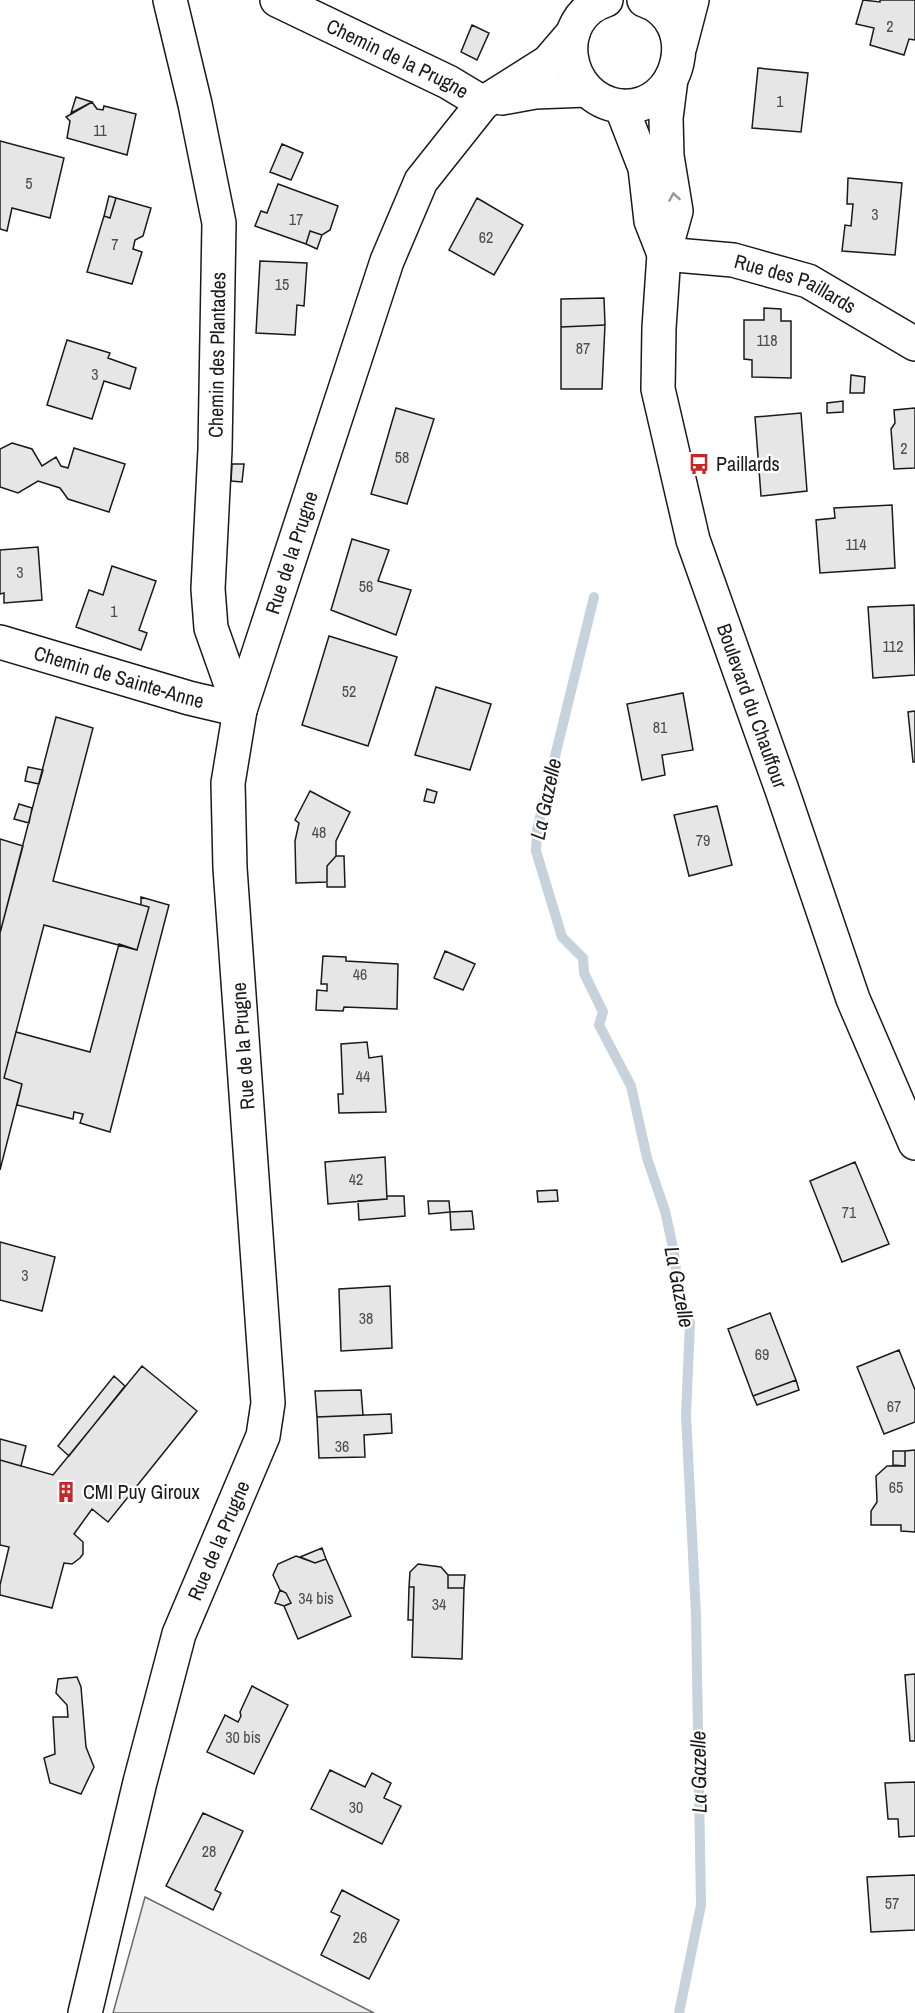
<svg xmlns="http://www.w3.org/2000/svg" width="915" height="2013" font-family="'Archivo Narrow',sans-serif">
  <rect width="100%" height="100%" fill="#fff"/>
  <path fill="#ededed" stroke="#6a6a6a" stroke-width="1.5" d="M145 1897 374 2013H113Z"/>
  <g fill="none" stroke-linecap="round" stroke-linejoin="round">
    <path stroke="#c6d2dc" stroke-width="10" d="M594 597 537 830 536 851 562 937 583 958 584 973 603 1012 599 1025 631 1086 647 1158 665 1211 674 1252 678 1291 690 1323 686 1415 696 1615 701 1905 679 2013"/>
  </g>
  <path fill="#e6e6e6" stroke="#1a1a1a" stroke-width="1.5" d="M863 0 880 2V0H915V40L909 39 904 55 870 45 874 28 856 24Z
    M472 25 489 33 477 60 461 52Z
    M758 68 808 73 801 132 752 128Z
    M76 97 92 102 71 113Z
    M92 102 97 109 103 110 104 106 136 114 127 155 67 138 70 121 66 117Z
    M0 141 64 158 50 218 12 208 7 231 0 229Z
    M282 144 303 153 291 180 270 172Z
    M848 178 902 183 895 255 842 251 845 225 851 226 853 204H847Z
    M278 184 338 206 330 230 322 235 310 231 306 244 255 226 261 211 267 213Z
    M109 196 116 198 110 218 104 216Z
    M116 198 151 208 143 236 135 240 133 249 142 252 132 284 87 272 104 216 110 218Z
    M477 198 523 225 494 275 449 250Z
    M310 231 322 235 317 249 306 244Z
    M260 261 307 263 304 306 297 305 295 335 256 333Z
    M604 298 605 325 561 327V299Z
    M764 308 781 309V321H791V378L752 377V360L744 359V320H764Z
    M605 325 602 389H561V327Z
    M67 340 110 353 108 358 136 368 130 389 104 381 92 419 47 405Z
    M851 375 865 377 864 393H850Z
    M843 401V412L827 413V403Z
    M396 408 434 419 407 504 371 494Z
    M915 408V468L894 469 891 429 895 423 894 410Z
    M801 413 807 491 761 496 755 417Z
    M12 443 32 449 42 466 56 457 61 466 68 468 74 448 125 464 109 512 68 499 60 488 38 481 18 493 0 487V449Z
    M232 464H244L242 482 231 481Z
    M892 505 895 568 820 573 816 520 835 518 834 508Z
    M352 539 389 550 378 581 411 590 396 635 331 610Z
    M38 547 42 600 4 603V593L0 594V550Z
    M112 566 156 581 139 630 147 633 141 650 76 627 89 590 103 595Z
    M914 605 915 675 873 678 868 607Z
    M329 636 397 657 368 746 302 725Z
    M436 687 491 704 470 770 415 755Z
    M683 693 693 750 662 755 665 775 642 780 627 704Z
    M915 711V762H913L908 712Z
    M56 717 93 728 53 881 149 907 137 950 44 925 4 1078 22 1084 0 1170V933Z
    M28 767 43 770 39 784 25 781Z
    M427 789 437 792 434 803 424 801Z
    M310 791 350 812 336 841V856L327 866V882L296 883 295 841 299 823 295 820Z
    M19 804 32 808 29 823 14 819Z
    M717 806 732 865 689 876 674 815Z
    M0 839 23 846 0 933Z
    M336 856H344L345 887H327V866Z
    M141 897 169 905 110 1132 80 1123 83 1114 74 1112 73 1119 17 1105 22 1084 4 1078 16 1032 90 1052 119 944 137 950 149 907 141 905Z
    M445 951 475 964 463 990 434 978Z
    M323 956 346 957V961L398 964 397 1009 344 1007 343 1011 316 1010 317 990 327 991V984H321Z
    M367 1042 369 1058 382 1056 386 1112 339 1113 338 1094H343L341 1044Z
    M385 1157 387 1199 328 1204 325 1162Z
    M855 1162 889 1244 842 1262 810 1181Z
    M557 1190 558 1201 538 1202 537 1191Z
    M387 1196H404L405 1216 359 1220 358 1201 387 1199Z
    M428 1201H449L450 1212 429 1214Z
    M472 1211 474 1229 451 1230 450 1212Z
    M0 1242 55 1257 42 1311 0 1300Z
    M390 1286 392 1348 341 1351 339 1289Z
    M770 1313 796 1380 753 1396 728 1329Z
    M899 1350 915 1390V1422L884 1434 857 1367Z
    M142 1366 197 1411 108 1522 92 1509 74 1534 83 1542V1554L80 1558 72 1564 64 1563 52 1608 0 1595V1585L9 1547 0 1545V1460L53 1475Z
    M114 1376 125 1386 69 1456 58 1446Z
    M796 1380 799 1390 757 1405 753 1396Z
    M361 1390 363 1415 317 1417 315 1391Z
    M391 1414 392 1433 364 1435 365 1457 319 1458 317 1417Z
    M0 1439 26 1446 21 1466 0 1460Z
    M915 1450V1532L901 1531V1525H871V1511L877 1502 876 1476 887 1466H905V1451Z
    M893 1451H905V1466L893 1465Z
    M322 1548 326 1559 315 1563 300 1557Z
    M296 1556 315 1563 326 1559 351 1616 298 1639 284 1606 291 1603 286 1593 280 1590 273 1575 278 1564Z
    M418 1564 441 1567 448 1575V1588H464L462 1659 412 1657 414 1587H409L410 1572Z
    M448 1575H465L464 1588H448Z
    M409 1587H414L413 1620H408Z
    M280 1590 286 1593 291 1603 284 1606 275 1603Z
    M915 1674V1741H910L905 1675Z
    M77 1677 81 1687 86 1747 94 1767 81 1794 50 1783 44 1758 55 1754 53 1717H68L67 1705 56 1693 58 1679Z
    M252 1686 288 1705 254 1774 207 1752 225 1715 238 1722 241 1716 240 1712Z
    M330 1770 365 1787 372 1773 391 1783 384 1798 401 1806 382 1844 311 1809Z
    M915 1782V1836L899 1837 898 1819H888L885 1783Z
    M203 1813 243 1831 215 1890 221 1893 213 1910 166 1886Z
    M915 1875V1930L871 1932 867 1877Z
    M342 1890 399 1920 369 1979 321 1955 340 1916 331 1912Z"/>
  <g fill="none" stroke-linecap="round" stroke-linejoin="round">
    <defs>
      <g id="minor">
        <path d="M170 0 195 104 219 223 215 449 208 589 211 628 240 710"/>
        <path id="s1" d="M277 0 448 82 483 103"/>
        <path d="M502 98 535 92 587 90"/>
        <path id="s2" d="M664 254 733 260 808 281 915 344"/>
        <path id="s3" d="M0 642 189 698 240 710"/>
        <path id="s4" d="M85 2013 140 1782 179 1634 263 1436 268 1403 230 868 228 783 240 710 387 261 421 181 483 103 548 62 573 33"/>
      </g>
      <g id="major">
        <path d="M606 0C551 18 564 99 620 106 681 112 703 20 644 0"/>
        <path d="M680 46 692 0"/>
        <path id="s5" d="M671 79 666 118 667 156 676 211 664 254 659 328 658 389 693 540 782 790 853 999 915 1143"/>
        <path d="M621 106 645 168 651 221 664 254"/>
      </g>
    </defs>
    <use href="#minor" stroke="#1a1a1a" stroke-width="36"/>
    <use href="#major" stroke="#1a1a1a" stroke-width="36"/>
    <use href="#minor" stroke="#fff" stroke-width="33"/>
    <use href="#major" stroke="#fff" stroke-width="33"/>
  </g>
  <defs><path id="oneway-chevron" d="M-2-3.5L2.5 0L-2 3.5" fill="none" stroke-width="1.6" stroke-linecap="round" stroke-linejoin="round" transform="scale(1.5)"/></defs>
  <use stroke="#989898" href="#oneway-chevron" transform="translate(674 197) rotate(-99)"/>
  <defs>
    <symbol id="bus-bare" viewBox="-9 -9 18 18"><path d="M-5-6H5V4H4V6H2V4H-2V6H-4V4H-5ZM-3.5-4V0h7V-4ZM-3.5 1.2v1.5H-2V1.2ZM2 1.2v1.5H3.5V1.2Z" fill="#c62828" stroke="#fff" stroke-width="2.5" paint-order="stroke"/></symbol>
    <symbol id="building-bare" viewBox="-9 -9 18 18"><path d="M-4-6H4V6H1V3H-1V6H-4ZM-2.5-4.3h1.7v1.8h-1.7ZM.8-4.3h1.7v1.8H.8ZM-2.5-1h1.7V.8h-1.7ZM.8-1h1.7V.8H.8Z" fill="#c62828" stroke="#fff" stroke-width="2.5" paint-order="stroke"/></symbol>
  </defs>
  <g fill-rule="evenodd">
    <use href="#bus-bare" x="684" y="449" width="30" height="30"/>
    <use href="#building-bare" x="51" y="1477" width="30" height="30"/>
  </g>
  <g text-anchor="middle" stroke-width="4.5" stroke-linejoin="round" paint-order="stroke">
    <g font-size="16" fill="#4d4d4d">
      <text x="890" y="32">2</text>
      <text x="780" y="107">1</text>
      <text x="100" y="136">11</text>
      <text x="29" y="189">5</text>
      <text x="875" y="220">3</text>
      <text x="296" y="225">17</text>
      <text x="486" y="243">62</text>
      <text x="115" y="250">7</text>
      <text x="282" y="290">15</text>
      <text x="767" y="346">118</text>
      <text x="583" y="354">87</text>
      <text x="95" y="380">3</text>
      <text x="904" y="454">2</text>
      <text x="402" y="463">58</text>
      <text x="856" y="550">114</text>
      <text x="20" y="578">3</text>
      <text x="366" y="592">56</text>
      <text x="114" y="617">1</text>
      <text x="893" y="652">112</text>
      <text x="349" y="697">52</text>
      <text x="660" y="733">81</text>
      <text x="319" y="838">48</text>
      <text x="703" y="846">79</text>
      <text x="360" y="980">46</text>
      <text x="363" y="1082">44</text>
      <text x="356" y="1185">42</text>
      <text x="849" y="1218">71</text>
      <text x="25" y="1281">3</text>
      <text x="366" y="1324">38</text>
      <text x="762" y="1360">69</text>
      <text x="894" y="1412">67</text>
      <text x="342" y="1452">36</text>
      <text x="896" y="1493">65</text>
      <text x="316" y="1604">34 bis</text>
      <text x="439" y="1610">34</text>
      <text x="243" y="1743">30 bis</text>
      <text x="356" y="1813">30</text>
      <text x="209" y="1857">28</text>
      <text x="892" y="1909">57</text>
      <text x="360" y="1943">26</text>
    </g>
    <g font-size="20" fill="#1a1a1a" stroke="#fff">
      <text dy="7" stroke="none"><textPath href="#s1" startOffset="134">Chemin de la Prugne</textPath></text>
      <text dy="7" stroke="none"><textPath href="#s2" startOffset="136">Rue des Paillards</textPath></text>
      <text transform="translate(217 355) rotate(-89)" y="7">Chemin des Plantades</text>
      <text dy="7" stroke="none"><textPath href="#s4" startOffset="1500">Rue de la Prugne</textPath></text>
      <text dy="7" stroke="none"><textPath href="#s3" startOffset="124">Chemin de Sainte-Anne</textPath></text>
      <text dy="7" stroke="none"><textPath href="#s5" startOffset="644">Boulevard du Chauffour</textPath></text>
      <text transform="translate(243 1046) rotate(-94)" y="7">Rue de la Prugne</text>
      <text dy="7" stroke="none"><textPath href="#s4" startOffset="492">Rue de la Prugne</textPath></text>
    </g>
    <g font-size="20" fill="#1a1a1a" stroke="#fff" text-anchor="start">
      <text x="716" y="471">Paillards</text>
      <text x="83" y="1499">CMI Puy Giroux</text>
    </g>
    <g font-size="21" font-style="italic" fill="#1a1a1a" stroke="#fff">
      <text transform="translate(546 799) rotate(-78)" y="7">La Gazelle</text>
      <text transform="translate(679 1287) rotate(79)" y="7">La Gazelle</text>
      <text transform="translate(699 1772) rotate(-91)" y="7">La Gazelle</text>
    </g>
  </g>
</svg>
